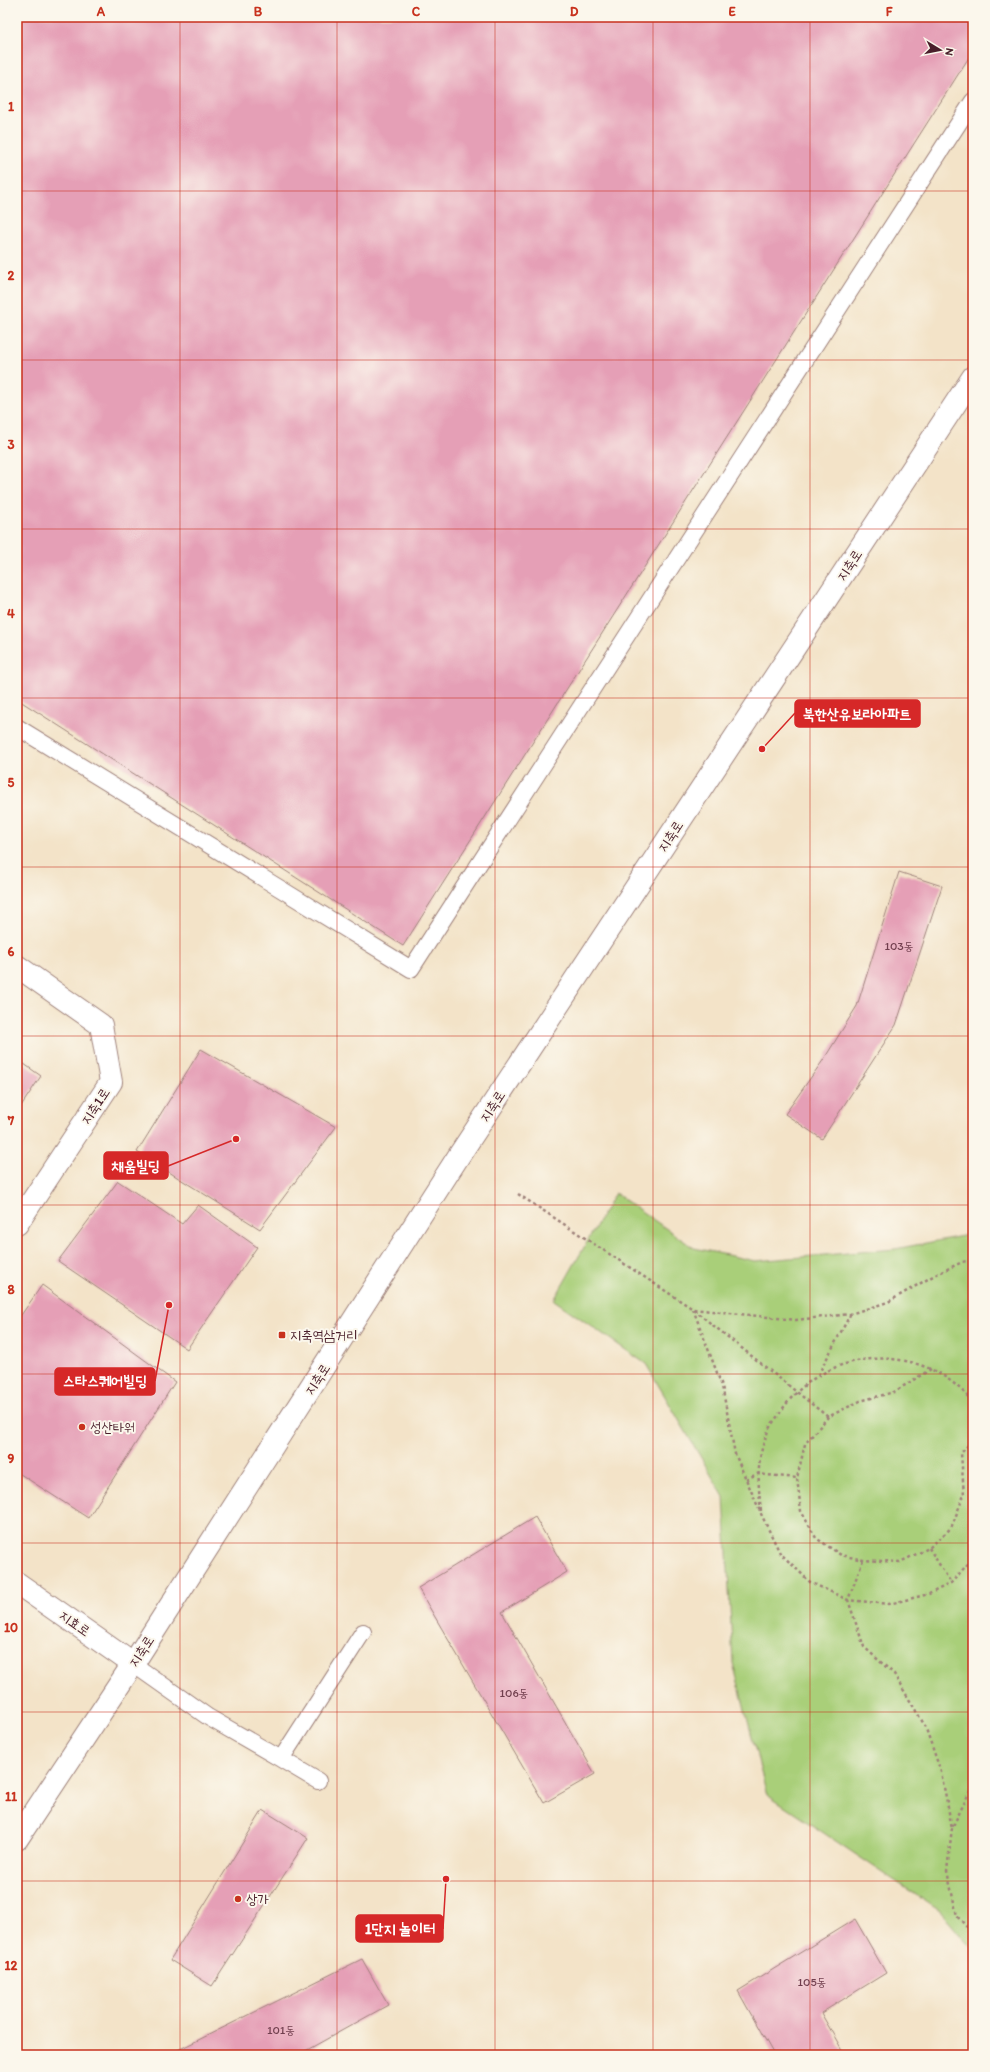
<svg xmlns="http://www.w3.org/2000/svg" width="990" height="2072" font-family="Itim,'Poor Story',sans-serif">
  <rect width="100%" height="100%" fill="#fbf7ec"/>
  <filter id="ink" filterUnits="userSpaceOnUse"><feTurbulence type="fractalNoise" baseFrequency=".025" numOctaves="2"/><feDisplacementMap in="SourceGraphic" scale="8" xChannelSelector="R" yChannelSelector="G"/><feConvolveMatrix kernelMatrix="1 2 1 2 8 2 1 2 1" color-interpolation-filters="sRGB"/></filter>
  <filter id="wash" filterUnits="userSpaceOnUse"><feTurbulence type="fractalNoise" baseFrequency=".012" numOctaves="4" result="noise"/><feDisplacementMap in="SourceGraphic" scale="16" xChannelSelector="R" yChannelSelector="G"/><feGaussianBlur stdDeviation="0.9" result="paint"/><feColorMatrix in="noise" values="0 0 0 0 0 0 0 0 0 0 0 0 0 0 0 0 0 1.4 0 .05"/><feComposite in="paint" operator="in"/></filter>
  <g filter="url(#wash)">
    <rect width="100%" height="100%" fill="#f3e3c8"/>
    <path fill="#a9cf79" stroke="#7a7752" d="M615 1193 694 1248 755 1261 895 1249 973 1234V1950L940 1911 767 1795 733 1663 724 1497 646 1364 554 1300Z"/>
    <g id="blocks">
      <path fill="#e59fb6" d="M17 17H973V51L403 946 17 699Z
        M899 872 942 886 896 1025 822 1139 785 1114 824 1059 857 1006Z
        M201 1049 336 1127 260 1229 137 1152Z
        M17 1059 41 1076 17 1112Z
        M118 1181 182 1224 198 1205 257 1247 187 1349 58 1261Z
        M42 1285 175 1382 88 1518 17 1472V1321Z
        M535 1517 567 1572 502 1612 595 1774 544 1803 418 1588Z
        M263 1810 308 1838 212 1986 170 1960Z
        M855 1919 886 1973 821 2013 845 2055H774L738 1991Z
        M362 1959 388 2005 298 2055H168Z"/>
    </g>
  </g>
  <g filter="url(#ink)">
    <use href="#blocks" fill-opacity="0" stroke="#9e817a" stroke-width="1"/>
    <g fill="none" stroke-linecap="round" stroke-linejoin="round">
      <defs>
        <path id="service" d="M17 727 411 969 973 101
          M133 1664 208 1717 281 1759 363 1632
          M281 1759 318 1781"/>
        <path id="minor" d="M17 966 101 1025 111 1082 17 1224
          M17 1583 133 1664"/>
        <path id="primary" d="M17 1839 133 1664 460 1154 973 377"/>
      </defs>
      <use href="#service" stroke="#9e817a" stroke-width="18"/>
      <use href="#minor" stroke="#9e817a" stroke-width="24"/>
      <use href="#primary" stroke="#9e817a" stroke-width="24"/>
      <path stroke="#9e817a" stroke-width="2.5" stroke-dasharray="3 3" stroke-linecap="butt" d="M518 1194 693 1309 796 1320 850 1314 888 1302 933 1276 962 1262 973 1260
        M693 1309 722 1386 735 1454 762 1516 780 1553 810 1582 848 1600 889 1604 929 1594 951 1583 973 1558
        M694 1310 828 1417
        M931 1369 894 1392 860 1401 828 1417 805 1444 797 1478 801 1511 816 1538 841 1555 863 1560 900 1562 929 1548 951 1528 964 1495 961 1453 973 1440
        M818 1375 850 1315
        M746 1479 757 1474 797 1478
        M761 1511C758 1484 756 1460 767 1434 769 1427 774 1421 778 1416 820 1346 923 1338 973 1403
        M929 1548 951 1583
        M863 1560 848 1600 864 1647 894 1674 925 1726 941 1772 952 1828
        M973 1785 952 1828 947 1871 957 1916 973 1934"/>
      <use href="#service" stroke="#fff" stroke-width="16"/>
      <use href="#minor" stroke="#fff" stroke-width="22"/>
      <use href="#primary" stroke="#fff" stroke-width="22"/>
    </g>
  </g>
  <path fill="none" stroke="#c8321e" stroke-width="1" stroke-opacity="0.55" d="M180 17V2055M337 17V2055M495 17V2055M653 17V2055M810 17V2055M17 191H973M17 360H973M17 529H973M17 698H973M17 867H973M17 1036H973M17 1205H973M17 1374H973M17 1543H973M17 1712H973M17 1881H973"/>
  <g fill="#c8321e" stroke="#fbf7ec" stroke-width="1.5">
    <rect x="278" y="1331" width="8" height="8" rx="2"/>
    <circle cx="82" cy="1427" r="4"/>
    <circle cx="238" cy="1899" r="4"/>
  </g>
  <g text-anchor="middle" stroke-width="4" stroke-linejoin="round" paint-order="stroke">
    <g font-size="12" fill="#713f4e">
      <text x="899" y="950">103동</text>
      <text x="514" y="1697">106동</text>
      <text x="812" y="1986">105동</text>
      <text x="281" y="2034">101동</text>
    </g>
    <g font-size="14" fill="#4a1f2b" stroke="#fbf7ec">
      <text transform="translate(849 565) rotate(-57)" y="5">지축로</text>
      <text transform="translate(670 836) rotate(-57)" y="5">지축로</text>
      <text transform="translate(95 1106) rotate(-57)" y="5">지축1로</text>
      <text transform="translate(492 1106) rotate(-57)" y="5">지축로</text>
      <text transform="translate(317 1379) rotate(-57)" y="5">지축로</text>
      <text transform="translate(75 1623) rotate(35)" y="5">지효로</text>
      <text transform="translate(141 1651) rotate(-57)" y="5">지축로</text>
    </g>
    <g font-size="14" fill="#4a1f2b" stroke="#fbf7ec" text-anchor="start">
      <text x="290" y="1340">지축역삼거리</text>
      <text x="90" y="1432">성산타워</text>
      <text x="246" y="1904">상가</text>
    </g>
  </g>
  <path fill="none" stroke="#d62828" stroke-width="1.5" d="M762 749L795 713M236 1139L168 1166M169 1305L155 1381M446 1879L443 1929"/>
  <g fill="#d62828" stroke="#fbf7ec" stroke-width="1.5">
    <circle cx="762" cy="749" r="4"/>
    <circle cx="236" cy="1139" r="4"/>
    <circle cx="169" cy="1305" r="4"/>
    <circle cx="446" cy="1879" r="4"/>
  </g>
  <g fill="#d62828" stroke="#d62828" stroke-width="1.5">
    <rect x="795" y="700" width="125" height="27" rx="4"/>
    <rect x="104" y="1152" width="64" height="27" rx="4"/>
    <rect x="55" y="1368" width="100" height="27" rx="4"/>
    <rect x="356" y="1915" width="87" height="27" rx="4"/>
  </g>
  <g font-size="15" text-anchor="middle" font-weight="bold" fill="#fff">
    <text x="857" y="719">북한산유보라아파트</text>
    <text x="136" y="1171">채움빌딩</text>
    <text x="105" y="1386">스타스퀘어빌딩</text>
    <text x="400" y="1934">1단지 놀이터</text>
  </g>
  <rect width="990" height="2072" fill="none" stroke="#fbf7ec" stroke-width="44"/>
  <g transform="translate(940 50) rotate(100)" stroke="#fbf7ec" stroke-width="3" paint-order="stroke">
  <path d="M0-3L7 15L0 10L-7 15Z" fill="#4a1f2b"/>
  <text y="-6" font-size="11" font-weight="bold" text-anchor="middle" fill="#4a1f2b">N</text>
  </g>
  <rect x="22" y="22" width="946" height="2028" fill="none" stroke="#c8321e" stroke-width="1.5"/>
  <g font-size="13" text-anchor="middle" font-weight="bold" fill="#c8321e">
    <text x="101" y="16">A</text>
    <text x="258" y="16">B</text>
    <text x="416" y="16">C</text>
    <text x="574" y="16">D</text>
    <text x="732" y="16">E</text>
    <text x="889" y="16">F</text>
    <text x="11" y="111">1</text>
    <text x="11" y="280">2</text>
    <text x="11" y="449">3</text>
    <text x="11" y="618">4</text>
    <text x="11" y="787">5</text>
    <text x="11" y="956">6</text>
    <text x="11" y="1125">7</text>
    <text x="11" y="1294">8</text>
    <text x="11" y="1463">9</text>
    <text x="11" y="1632">10</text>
    <text x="11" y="1801">11</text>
    <text x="11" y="1970">12</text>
  </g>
</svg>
